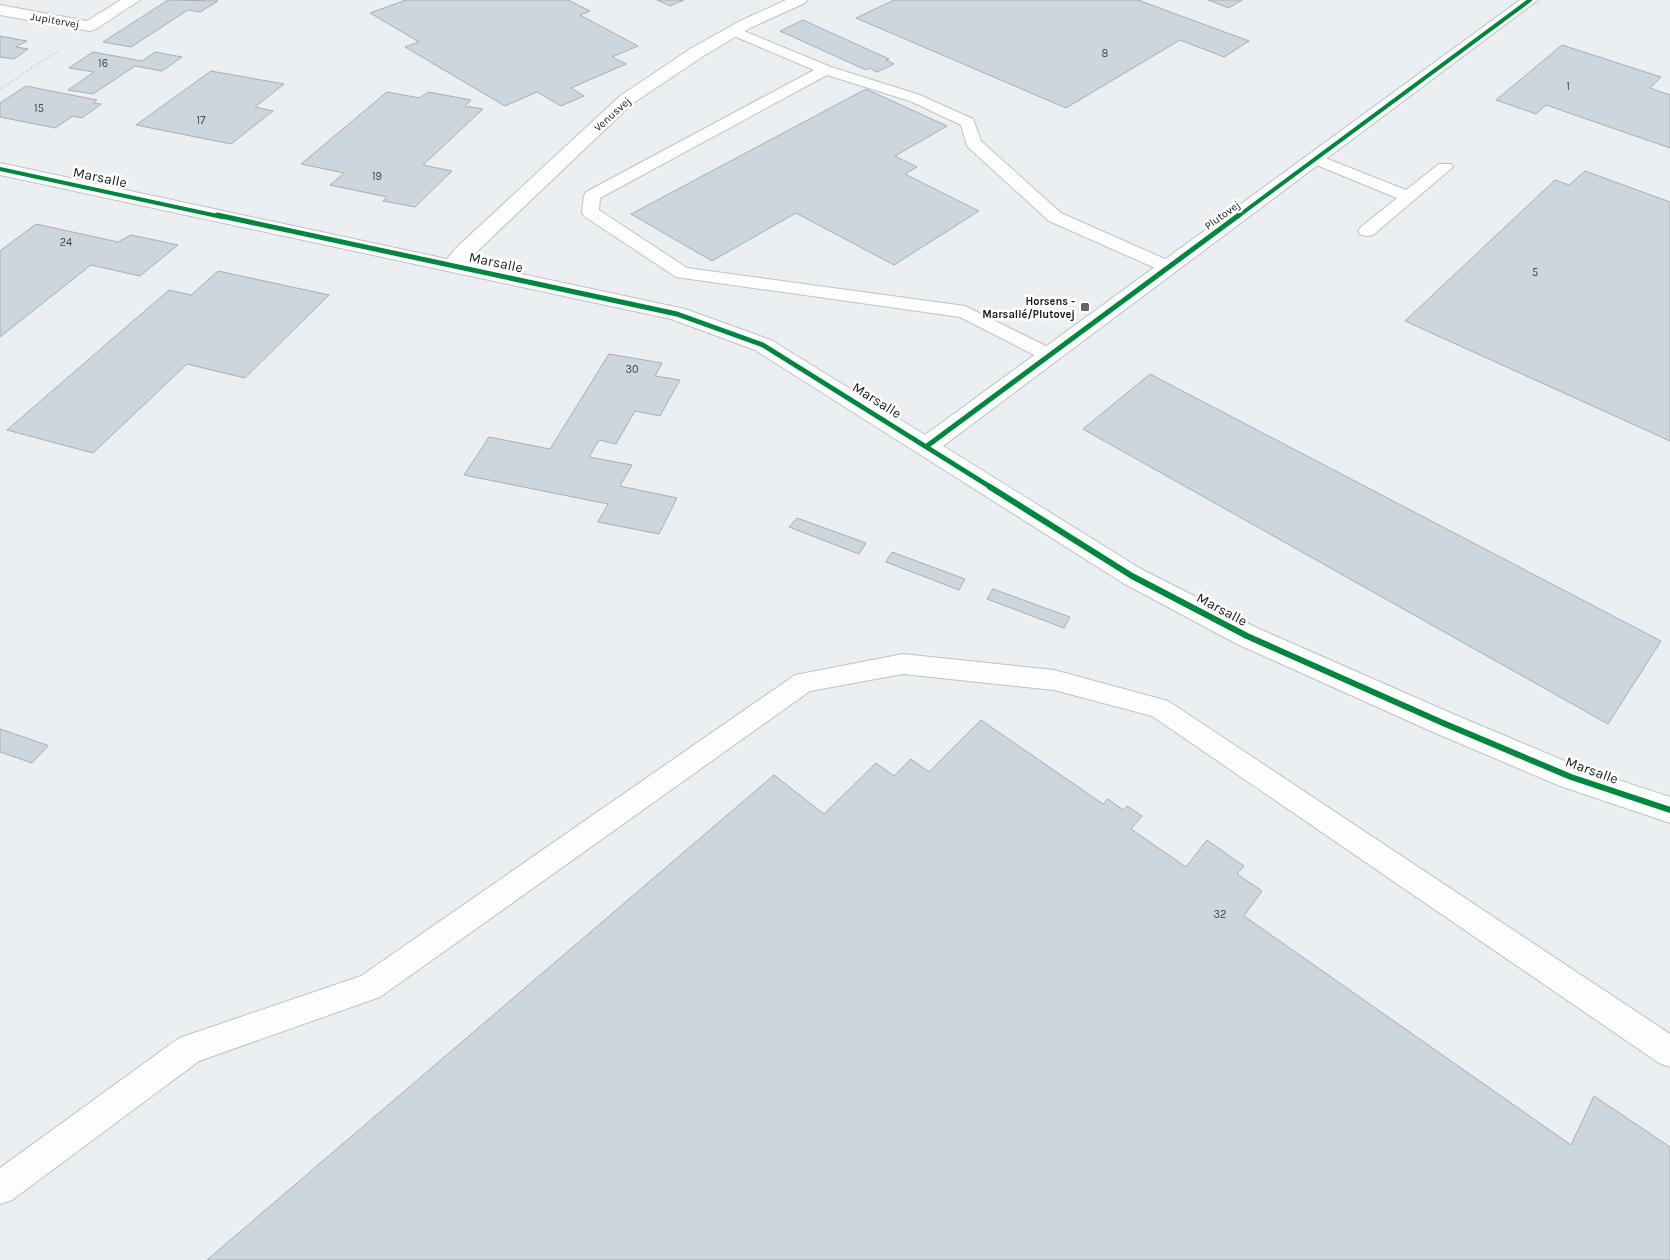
<svg xmlns="http://www.w3.org/2000/svg" width="1670" height="1260" font-family="Karla,sans-serif">
  <rect width="100%" height="100%" fill="#eceff2"/>
  <path fill="#cbd6df" stroke="#abaeaf" d="M168 0 218 1 200 12 188 10 131 47 103 42Z
    M406 0H568L590 11 580 15 638 46 612 57 626 64 571 88 584 96 561 106 537 92 505 106 405 47 419 42 370 13Z
    M657 0H684L670 6Z
    M894 0H1138L1249 41 1224 57 1180 40 1066 108 856 18Z
    M1208 0H1242L1229 8Z
    M803 20 889 59 886 60 894 64 877 72 869 68 866 70 780 31Z
    M0 36 27 41 16 47 28 49 14 59 0 57Z
    M1562 45 1661 77 1650 88 1670 95V148L1546 105 1536 114 1496 100Z
    M93 52 142 61 155 52 182 57 162 71 135 66 93 94 68 90 94 72 69 68Z
    M211 71 284 84 255 107 273 111 231 144 136 125Z
    M26 86 97 100 93 103 101 104 82 118 73 116 55 128 0 117V103Z
    M866 89 947 126 895 156 917 167 905 174 979 211 894 265 796 213 712 261 631 214Z
    M387 92 420 98 428 92 471 100 465 106 483 109 423 165 452 171 415 207 383 201 387 197 330 185 344 173 301 164Z
    M1585 171 1670 202V441L1405 321 1555 180 1569 185Z
    M36 224 118 242 131 235 178 245 140 276 91 265 0 337V251Z
    M218 271 329 295 245 378 187 364 93 453 7 430 169 290 191 295Z
    M609 354 662 363 655 376 680 380 660 416 635 411 616 444 599 440 589 457 632 465 620 486 677 498 659 534 598 522 608 504 464 475 489 437 550 449Z
    M1150 374 1661 641 1608 724 1083 429Z
    M797 518 866 543 859 554 789 527Z
    M892 552 965 579 959 590 886 562Z
    M993 589 1070 617 1064 628 987 599Z
    M981 720 1103 804 1108 799 1123 810 1127 806 1142 816 1131 829 1186 867 1207 840 1244 866 1237 874 1262 891 1244 916 1571 1145 1594 1096 1670 1147V1260H207L774 775 824 814 876 763 894 776 911 759 929 772Z
    M0 729 47 745 48 746 32 763 0 752Z"/>
  <g fill="none" stroke-linecap="round" stroke-linejoin="round">
    <defs>
      <path id="lane" d="M734 27 831 67 920 95 973 119 981 141 1061 213 1174 263 1177 267 1174 271 1168 272 1162 271 1049 221 967 146 961 125 910 101 827 75 600 198 599 210 687 268 965 306 1056 351 1059 355 1056 359 1049 361 1042 359 960 317 676 277 584 216 582 212 584 196 586 192 814 70 729 34 727 31 729 28Z
        M1315 154 1406 190 1439 164H1451L1453 167 1373 235 1367 236 1361 235 1358 231 1361 227 1397 198 1309 162 1307 159 1309 156Z
        M903 654 1054 670 1168 701 1670 1034V1067L1659 1063 1152 716 1054 690 903 674 810 691 380 997 199 1061 12 1200 0 1204V1168L179 1038 361 976 795 675Z"/>
      <path id="street" d="M121 0H140L96 29 90 31 0 15V5L87 21Z
        M786 0H807L805 3 750 28 702 57 632 104 466 262 685 309 771 340 925 435 1520 0H1538L943 446 1141 569 1257 628 1453 714 1579 767 1670 797V823L1560 786 1433 732 1237 644 1123 583 755 350 671 319 0 175V163L447 259 456 248 620 96 690 49 738 22Z"/>
    </defs>
    <use href="#lane" stroke="#bfc2c4" stroke-width="2"/>
    <use href="#street" stroke="#bfc2c4" stroke-width="2"/>
    <path stroke="#d8d9da" stroke-width="2" stroke-dasharray="2.5 2" stroke-linecap="butt" d="M0 89 58 51"/>
    <use href="#lane" fill="#fcfdfd" fill-rule="evenodd"/>
    <use href="#street" fill="#fcfdfd" fill-rule="evenodd"/>
    <defs>
      <path id="cycleway-far2" d="M0 169 222 217
        M1237 217 1530 0"/>
      <path id="cycleway-far1" d="M217 215 677 314 763 345 992 488
        M927 446 1239 215"/>
      <path id="cycleway" d="M990 487 1132 576 1247 636 1443 723 1571 777 1670 810"/>
    </defs>
    <use href="#cycleway-far2" stroke="#fff" stroke-width="5.5"/>
    <use href="#cycleway-far1" stroke="#fff" stroke-width="8"/>
    <use href="#cycleway" stroke="#fff" stroke-width="9"/>
    <use href="#cycleway-far2" stroke="#00873e" stroke-width="4"/>
    <use href="#cycleway-far1" stroke="#00873e" stroke-width="5"/>
    <use href="#cycleway" stroke="#00873e" stroke-width="6"/>
  </g>
  <rect fill="#616366" stroke="#fff" stroke-width="2" x="1080" y="302" width="10" height="10" rx="2.5"/>
  <g text-anchor="middle" stroke-width="5" stroke-linejoin="round" paint-order="stroke">
    <g font-size="11" fill="#16181a" stroke="#fff">
      <text transform="translate(55 20) rotate(10)" y="4">Jupitervej</text>
      <text transform="translate(612 114) rotate(-42)" y="4">Venusvej</text>
      <text transform="translate(1222 215) rotate(-36)" y="4">Plutovej</text>
    </g>
    <g font-size="11" fill="#43484b">
      <text x="1105" y="57">8</text>
      <text x="103" y="67">16</text>
      <text x="1568" y="90">1</text>
      <text x="39" y="112">15</text>
      <text x="201" y="124">17</text>
      <text x="377" y="180">19</text>
      <text x="66" y="246">24</text>
      <text x="1535" y="276">5</text>
      <text x="632" y="373">30</text>
      <text x="1220" y="918">32</text>
    </g>
    <g font-size="11" font-weight="bold" fill="#16181a" stroke="#fff" text-anchor="end">
      <text x="1075" y="305">Horsens -<tspan x="1075" dy="13">Marsallé/Plutovej</tspan></text>
    </g>
    <g font-size="14" fill="#16181a" stroke="#fff">
      <text transform="translate(100 177) rotate(12)" y="5">Marsalle</text>
      <text transform="translate(496 262) rotate(12)" y="5">Marsalle</text>
      <text transform="translate(877 400) rotate(32)" y="5">Marsalle</text>
      <text transform="translate(1222 609) rotate(28)" y="5">Marsalle</text>
      <text transform="translate(1592 770) rotate(20)" y="5">Marsalle</text>
    </g>
  </g>
</svg>
